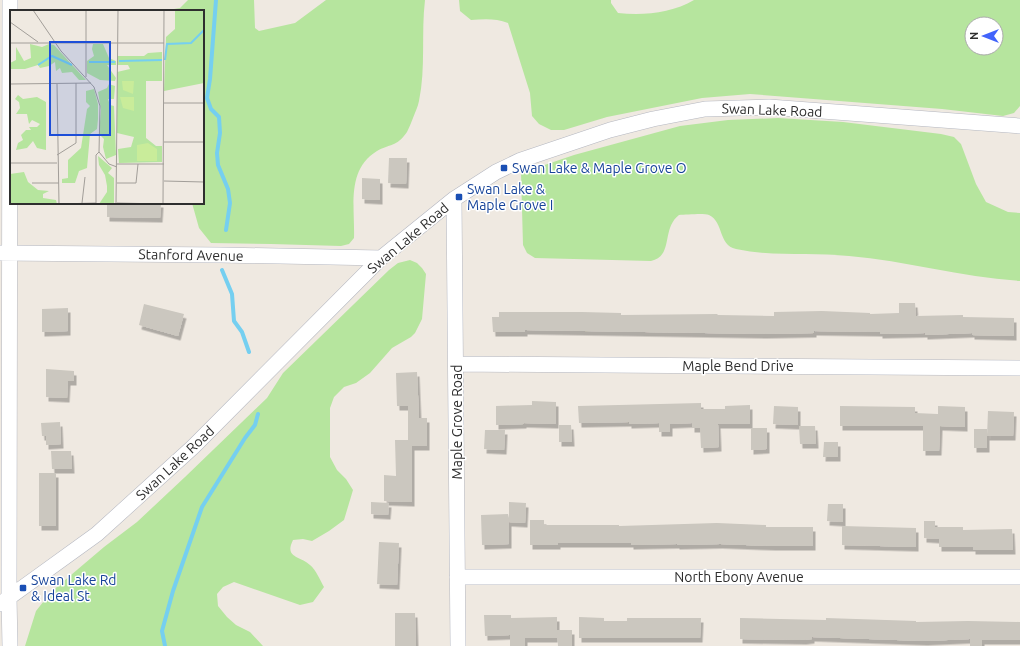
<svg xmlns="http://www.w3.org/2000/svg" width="1020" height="646" font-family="Ubuntu,sans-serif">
  <defs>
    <filter id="shadow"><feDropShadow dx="2.5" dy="4.5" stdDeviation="0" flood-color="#0004"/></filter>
  </defs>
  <rect width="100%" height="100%" fill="#efe9e1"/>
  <path fill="#b6e59e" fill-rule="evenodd" d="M188 0H254L255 28 259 31 295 23 326 0H425C421 33 426 68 419 101 418 107 415 112 413 118 411 123 409 128 407 132 397 147 389 144 377 151 346 170 355 207 354 238L349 244 341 246 271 244 211 243 199 228 192 203H203V11H162L180 8Z
    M459 0H611V3L618 13C643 16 672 13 694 0H1020V106L1014 113 1003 116 942 109 750 94 702 98 607 117 564 130H551L539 124 532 116 530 93 508 23C496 18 483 19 471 20L460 11ZM972 24H996V48H972Z
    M778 118 843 122 941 134 954 137 961 144 976 184 986 202 1008 212 1020 213V281C962 277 906 261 849 256 811 252 774 257 736 249 718 245 724 222 709 215 703 213 686 215 679 215 661 229 674 256 651 261L535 258 527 253 523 245 521 173 574 155 680 126 728 120Z
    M410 260 417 263 422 268 426 274 422 319 415 333 411 337 392 348 370 373 356 383 344 387 334 397 330 408V457L337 470 346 479 353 490 344 520 329 531 312 541 303 539 293 540C284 558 300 556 310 565 316 570 320 580 324 587L313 602 300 605 234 582 223 587 217 594 218 606 227 617 236 625 250 632 263 646H25L36 611 51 592 104 547 137 522 185 477 267 398 283 373 389 270 398 263Z"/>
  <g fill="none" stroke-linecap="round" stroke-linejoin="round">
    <path stroke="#75cff0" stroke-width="4" d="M216 0 210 79 207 98 211 109 219 117 220 133 217 153 218 165 228 189 230 203 226 230
      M222 270 232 294 234 321 242 332 249 352
      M165 646 162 631 173 591 202 507 245 438 255 425 258 414"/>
  </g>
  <path fill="#cbc7bf" filter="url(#shadow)" d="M389 158H407L406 184 388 183Z
    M362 178 380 179V200L362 199Z
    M107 203H161L160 218 107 217Z
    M899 303H915L916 316 963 315V317L1014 318V336L972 335V333L925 335V333L880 334V332L814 331V333L765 334 525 330V332H493L492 317H499V312H582L621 313V315L717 314 718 315 774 316V312L822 311 870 313V314L899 313Z
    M144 304 184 314 178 336 139 325Z
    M68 308V331L42 332V309Z
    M46 369 74 371V381H68L67 398 46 397Z
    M417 372 419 418H427V446H412V502L384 501V475L396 476 395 440H408V406H397L396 373Z
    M532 401 556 402V424L524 423V424L496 425V406L532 405Z
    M701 403V409H725V406L750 405V424H718L719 447 701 448 700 428H692V423L670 424V432H659V423L629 424V422L579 423 578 406Z
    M774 406 798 407V425L773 424Z
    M840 406 915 407V413L938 414V406L965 407V427L940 426 939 451H923V426H840Z
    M988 411 1014 412 1013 436H987Z
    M60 422 61 444 46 445V436H42L41 423Z
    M559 425H571L572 442H559Z
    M799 426H815L816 444H800Z
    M751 428H767V449L751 450Z
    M974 429H987V448H974Z
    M485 430H505L504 450 484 449Z
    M824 442H838V457H823Z
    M51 451H71L72 469H52Z
    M39 473H56V526H39Z
    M371 502 389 503 388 515 371 514Z
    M509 502 526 503 525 523 509 522V544L482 545 481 515 508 514 509 518Z
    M828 504H843V522L827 521Z
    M530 520H544V525H619V526L717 523 766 525V527H813V546H773L720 544 677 545V544L631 545V543H558V545H530Z
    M924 521H935V527H963V530L1012 529 1013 550H973V547H939V539L924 538Z
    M842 526 916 528V547L842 545Z
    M379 542 399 543 397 585 377 584Z
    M395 613H415L416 646H395Z
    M484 615H511V618L557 617V638H525V646H510V635L485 636Z
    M579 617 604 618V621H627V618H701L700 638H579Z
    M740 618 826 620V618L916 621V622L968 621 1020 622V640H982V646H970V639L925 641 812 637V639L804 640 740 639Z
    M557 630H572V646H558Z"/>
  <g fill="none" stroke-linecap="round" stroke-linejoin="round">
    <defs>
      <path id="minor" d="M10 0 9 597 10 646
        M454 199 458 646
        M0 253 221 255 381 258
        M456 364 1020 368
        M457 577H1020
        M0 604 97 534 193 447 381 258 454 199 496 172 521 160 610 130 653 119 705 109 769 107 1020 126"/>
    </defs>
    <use href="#minor" stroke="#b4b7c1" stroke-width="16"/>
    <use href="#minor" stroke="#fff" stroke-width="15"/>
  </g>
  <g fill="#1a4fb4" stroke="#fff" stroke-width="1.5">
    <rect x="500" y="164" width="8" height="8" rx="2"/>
    <rect x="455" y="193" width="8" height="8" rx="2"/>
    <rect x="19" y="584" width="8" height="8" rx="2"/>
  </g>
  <g text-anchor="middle" stroke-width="3" stroke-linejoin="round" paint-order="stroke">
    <g font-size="14" fill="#2e2e2e" stroke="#fff">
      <text transform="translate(772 110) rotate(2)" y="5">Swan Lake Road</text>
      <text transform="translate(408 238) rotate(-40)" y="5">Swan Lake Road</text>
      <text transform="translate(191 255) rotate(1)" y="5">Stanford Avenue</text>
      <text x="738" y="371">Maple Bend Drive</text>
      <text transform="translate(457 422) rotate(-90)" y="5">Maple Grove Road</text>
      <text transform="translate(175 463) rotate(-43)" y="5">Swan Lake Road</text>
      <text x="739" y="582">North Ebony Avenue</text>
    </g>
    <g font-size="14" fill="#164399" stroke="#fff" text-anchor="start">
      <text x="512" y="173">Swan Lake &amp; Maple Grove O</text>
      <text x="467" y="194">Swan Lake &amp;<tspan x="467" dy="16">Maple Grove I</tspan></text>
      <text x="31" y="585">Swan Lake Rd<tspan x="31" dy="16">&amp; Ideal St</tspan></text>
    </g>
  </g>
  <g transform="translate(10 10)">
    <rect width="194" height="194" fill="#efe9e1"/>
    <path d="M165 0H194V73L154 81 156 27 165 19ZM20 34 32 37 39 34 44 35 76 70H69L62 62 52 63 50 58 46 61 45 52 39 56 30 58 28 55 15 59H0V53L6 50V37L14 51 21 48ZM83 34H93L99 48 106 51V55H97L106 68 105 71 90 70 77 63V51L84 46 82 39ZM152 42V71H136V128L146 136H152V152L109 153 108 139 121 137 124 127 107 123V62L120 59 118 55H107V46H134L138 43ZM99 74 105 76 104 89H98L100 95 104 96 106 145 96 149 93 137 94 129 89 124 91 100 88 82 97 78ZM84 79 88 94V109L87 119 80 124 77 158 69 161 65 173H52V169L58 168V150L71 138 77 99 80 96 76 92V81ZM8 85 13 89 27 87 36 92V140L27 138 23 131 17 138 6 140 8 133 13 130 11 125 16 120H21L19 117H27L30 114 22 110 19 114 17 104H6L10 98 9 92 5 89ZM88 146 102 158 98 163 104 168V194H89L97 182V176L95 165 89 155ZM14 162 18 172 28 180 39 181 33 184V188L46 190 47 194H0V164Z" fill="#b6e59e"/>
    <path d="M112 71H124L123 84 113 80ZM110 87H124V101L113 98ZM138 133 147 139V151H127V135Z" fill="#c9ec9a"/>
    <path fill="none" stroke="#75cff0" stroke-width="2" d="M155 50 157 34 181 33 194 20M109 51 152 50M79 52H105M28 55 42 46 62 55"/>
    <path fill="none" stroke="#a29e99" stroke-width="1" d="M23 0 51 41 84 77 90 96 89 142 99 154 107 157M0 12 28 32M0 33H154M76 67V0M0 74 81 73M47 74 49 194M154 93H194M154 132H194M47 145 66 133V73M0 153H47M107 154H154M154 171 194 172M22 173H49M107 173H126L128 154M72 193 75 167M107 193 153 194M49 194 86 193M86 194V145L89 142M106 194 108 0M153 194 154 0"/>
    <path fill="#1d4ed8" fill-opacity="0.15" stroke="#1d4ed8" stroke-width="2" d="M40 32H100V125H40Z"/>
    <rect width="194" height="194" fill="none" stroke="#2e2e2e" stroke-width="2"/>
  </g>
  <g transform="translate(984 36) rotate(270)"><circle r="19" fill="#ffffff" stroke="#ababab"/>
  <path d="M0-3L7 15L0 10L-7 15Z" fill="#4264fb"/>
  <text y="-6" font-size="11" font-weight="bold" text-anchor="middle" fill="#2e2e2e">N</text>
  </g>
</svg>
